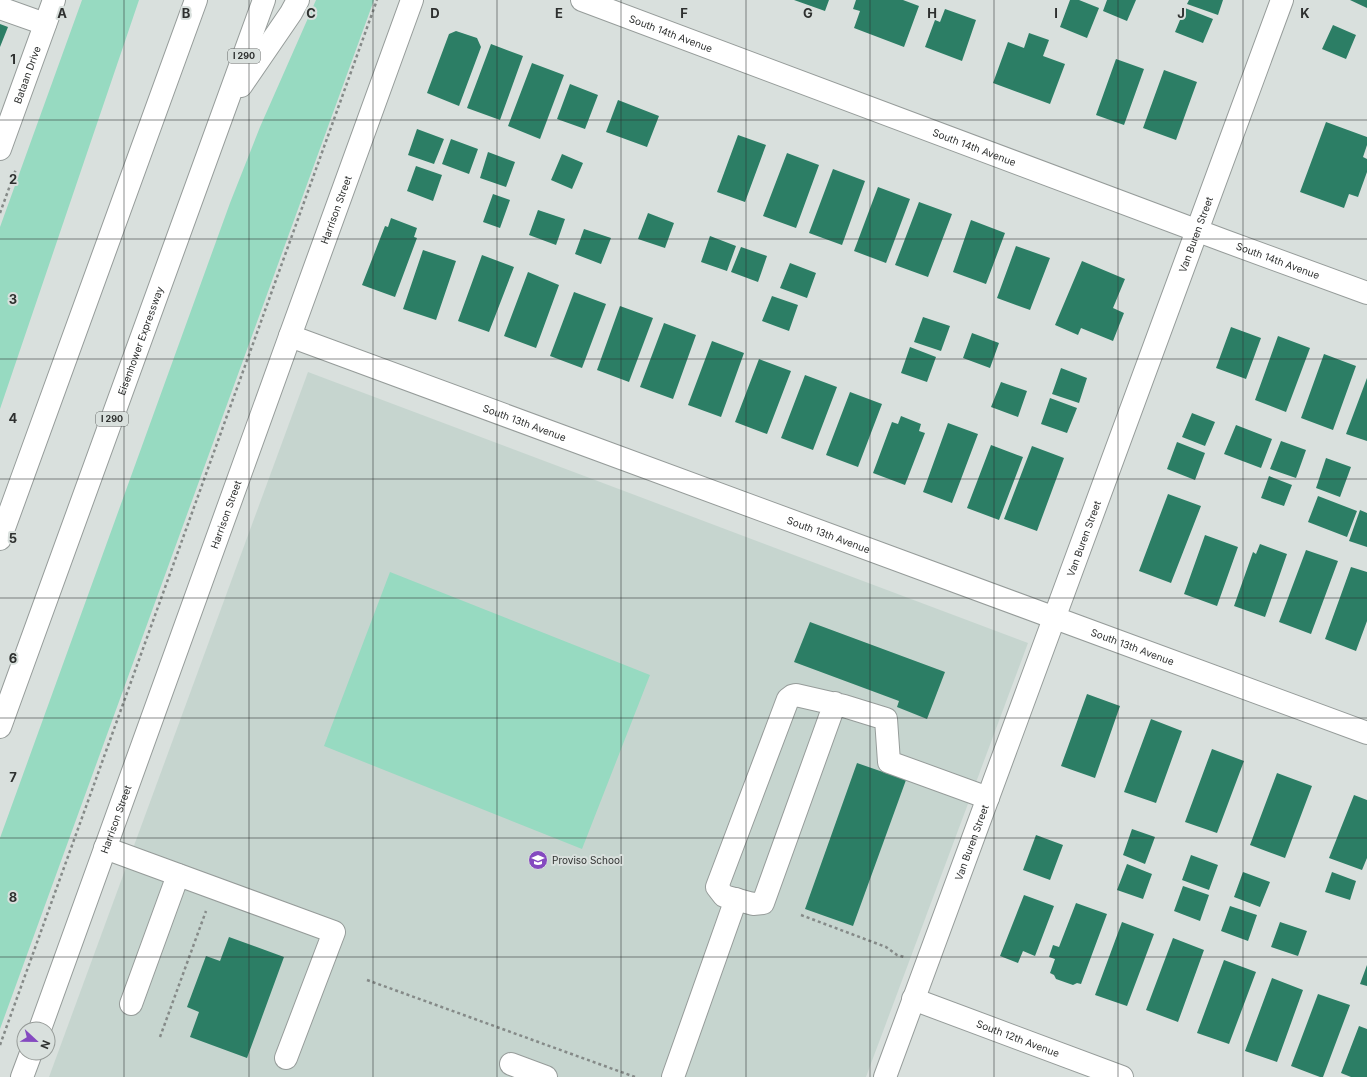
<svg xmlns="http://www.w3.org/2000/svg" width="1367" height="1077" font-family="Inter,sans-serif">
  <rect width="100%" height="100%" fill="#d9e0dd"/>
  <path fill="#c6d5cf" d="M308 372 1028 643 866 1077H49Z"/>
  <path fill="#97dac1" d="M82 0H139L0 409V227Z
    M316 0H374L0 1029V838L230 203 260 127Z
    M390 572 650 675 582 849 324 746Z"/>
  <path fill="#2c7e65" d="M794 0H829L825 11Z
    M856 0H903L919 6 904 47 854 28 860 11 853 9Z
    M1070 0H1079L1099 8 1087 38 1060 27Z
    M1107 0H1136L1127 21 1103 11Z
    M1189 0H1223L1218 15 1187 4Z
    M1350 0H1367V8Z
    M1185 8 1213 19 1203 43 1175 32Z
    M945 9 976 20 962 61 925 47 935 20 940 22Z
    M0 24 8 27 0 47Z
    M1333 25 1356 35 1346 59 1322 49Z
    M456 31 477 38 481 47 459 106 427 93 449 34Z
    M1029 33 1049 40 1043 56 1065 64 1050 104 993 83 1008 42 1024 48Z
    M491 44 523 56 500 120 467 108Z
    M1116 59 1144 69 1124 125 1096 115Z
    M532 63 564 75 540 139 508 126Z
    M1164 70 1197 82 1176 140 1143 128Z
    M570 84 598 95 585 129 557 119Z
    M618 100 659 116 647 147 606 132Z
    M1326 122 1367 137V145L1363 157 1367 159V172L1358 197 1349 194 1344 208 1300 192Z
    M417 129 444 139 434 164 408 155Z
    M738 135 766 145 745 202 717 192Z
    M451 139 478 149 469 174 442 164Z
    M488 152 515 162 506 187 480 178Z
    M787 153 819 165 796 228 763 216Z
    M562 154 583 163 572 189 551 180Z
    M416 166 442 175 433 201 407 191Z
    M833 169 865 181 842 245 809 233Z
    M878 187 910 199 886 263 854 251Z
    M493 194 510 200 500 228 483 222Z
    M919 202 952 214 928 277 895 265Z
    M538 210 565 219 556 245 529 235Z
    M648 213 674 223 665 248 638 239Z
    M391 218 417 228 414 237 417 238 395 297 362 285 385 226 388 227Z
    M971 220 1005 233 986 284 953 272Z
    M584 229 611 238 601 264 575 254Z
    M710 236 736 246 727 271 701 262Z
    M1016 246 1050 258 1030 310 997 298Z
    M741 247 767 256 758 282 731 272Z
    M423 250 456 261 436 320 403 309Z
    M482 255 514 267 489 332 458 321Z
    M1082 261 1125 279 1113 308 1124 313 1113 341 1081 328 1078 335 1055 325Z
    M790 263 816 273 807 298 780 288Z
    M528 272 559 285 536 348 504 336Z
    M574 292 606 304 582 368 550 356Z
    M772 296 798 305 789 331 762 321Z
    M620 306 653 318 629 382 597 370Z
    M923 317 950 326 941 351 914 342Z
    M664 323 696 335 673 399 640 387Z
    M1231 327 1261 338 1246 379 1216 368Z
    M972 333 999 343 990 368 963 358Z
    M1278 336 1310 348 1286 412 1255 400Z
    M712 341 744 353 721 417 688 405Z
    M910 347 936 357 927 382 901 373Z
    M1324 354 1356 366 1333 430 1301 418Z
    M759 359 791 371 767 434 735 422Z
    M1061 368 1087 378 1079 403 1052 394Z
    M805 375 837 387 813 450 781 438Z
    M1367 378V441L1346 434Z
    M1001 382 1027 391 1018 417 991 407Z
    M850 392 882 404 858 467 826 455Z
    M1050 398 1077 408 1067 433 1041 424Z
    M1192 413 1215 422 1205 446 1182 437Z
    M901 416 921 424 919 431 925 433 905 485 873 473 892 422 898 424Z
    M948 423 978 434 952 503 923 492Z
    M1236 425 1272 439 1261 468 1224 454Z
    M1281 441 1306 450 1296 478 1270 469Z
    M1177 442 1205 453 1195 480 1167 469Z
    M991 445 1023 457 999 520 967 508Z
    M1032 446 1064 458 1037 531 1004 519Z
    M1326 458 1351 467 1340 497 1316 488Z
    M1269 476 1292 485 1284 506 1261 498Z
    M1168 494 1201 506 1171 583 1139 571Z
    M1318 496 1357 511 1347 537 1308 522Z
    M1360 510 1367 513V547L1349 541Z
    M1205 535 1238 547 1217 606 1184 594Z
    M1260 544 1287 554 1265 617 1234 606 1253 552 1256 554Z
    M1306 550 1338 561 1311 634 1279 622Z
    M1351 567 1367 572V621L1356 651 1325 639Z
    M810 622 945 672 927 719 897 707 899 701 794 662Z
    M1087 694 1120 706 1095 778 1061 766Z
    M1151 719 1182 731 1156 803 1124 792Z
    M1212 749 1244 761 1217 833 1185 822Z
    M857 763 906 780 853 926 805 909Z
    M1277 773 1312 786 1285 858 1250 845Z
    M1354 795 1367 800V858L1362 870 1329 858Z
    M1132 829 1155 837 1145 864 1123 855Z
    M1036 835 1063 845 1050 880 1023 870Z
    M1191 855 1218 865 1209 890 1182 880Z
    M1127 864 1152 874 1143 899 1117 890Z
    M1243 872 1270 882 1260 907 1234 897Z
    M1332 872 1356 881 1350 900 1325 892Z
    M1183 886 1209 895 1200 921 1174 911Z
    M1024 895 1054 906 1035 956 1023 951 1018 963 1000 956Z
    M1076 903 1107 914 1081 984 1077 983 1073 985 1056 979 1054 975 1050 973 1055 959 1049 957 1053 945 1059 947Z
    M1230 906 1257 915 1248 941 1221 931Z
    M1122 922 1154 934 1127 1006 1095 995Z
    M1280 922 1307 931 1298 956 1271 947Z
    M229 937 284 957 247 1058 190 1037 199 1012 187 1007 206 956 220 961Z
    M1173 938 1204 950 1178 1022 1146 1010Z
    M1224 960 1256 972 1229 1044 1197 1033Z
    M1367 965V986L1360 984Z
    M1272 978 1303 990 1277 1062 1245 1051Z
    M1318 994 1350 1005 1323 1077H1320L1291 1066Z
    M1359 1026 1367 1029V1077H1351L1341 1073Z"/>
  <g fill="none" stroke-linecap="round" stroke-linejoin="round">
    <defs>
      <g id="minor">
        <path id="s1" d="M582 0 1225 241 1367 293"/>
        <path d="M0 8 45 24"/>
        <path id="s2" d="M0 149 54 0"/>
        <path id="s3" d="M290 336 1367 733"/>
        <path d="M835 703 763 903 753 904 724 896 717 887 788 699 792 696 796 695 844 706 886 719 889 762 988 798"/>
        <path d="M105 848 334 932 286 1058"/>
        <path id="s4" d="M913 999 1122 1077"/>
        <path d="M131 1004 178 875"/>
        <path id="s5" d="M40 1029 290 336 412 0"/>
        <path d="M511 1064 546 1077"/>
        <path d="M22 1077 31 1053"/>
        <path d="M673 1077 736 899"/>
        <path id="s6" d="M885 1077 1282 0"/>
      </g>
      <g id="highway">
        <path d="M241 86 291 13 298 0"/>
        <path d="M0 539 196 0"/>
        <path id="s7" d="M0 727 264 0"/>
      </g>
    </defs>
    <use href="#minor" stroke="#969c9a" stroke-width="24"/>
    <use href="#highway" stroke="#969c9a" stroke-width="24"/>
    <path stroke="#858a88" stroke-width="2.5" stroke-dasharray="3 3" stroke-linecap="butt" d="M0 213 16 169
      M801 915 886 947 897 955 904 957
      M367 980 635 1077
      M160 1037 206 911
      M0 1045 377 0"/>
    <use href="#minor" stroke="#fff" stroke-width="22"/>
    <use href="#highway" stroke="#fff" stroke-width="22"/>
  </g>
  <path fill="none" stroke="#2e302f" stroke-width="1" stroke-opacity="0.55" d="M124 0V1077M249 0V1077M373 0V1077M497 0V1077M621 0V1077M746 0V1077M870 0V1077M994 0V1077M1118 0V1077M1243 0V1077M0 120H1367M0 239H1367M0 359H1367M0 479H1367M0 598H1367M0 718H1367M0 838H1367M0 957H1367"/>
  <defs>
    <symbol id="school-disc" viewBox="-11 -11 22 22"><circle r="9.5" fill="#854ac0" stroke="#d9e0dd"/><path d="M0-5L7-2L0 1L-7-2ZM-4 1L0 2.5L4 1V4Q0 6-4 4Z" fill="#fff"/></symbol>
  </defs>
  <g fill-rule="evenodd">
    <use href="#school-disc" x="527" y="849" width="22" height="22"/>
  </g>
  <g text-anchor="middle" stroke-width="4" stroke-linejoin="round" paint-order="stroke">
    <g fill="#d9e0dd" stroke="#616563" stroke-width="1">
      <rect x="228" y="49" width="32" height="14" rx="3"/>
      <rect x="96" y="412" width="32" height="14" rx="3"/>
    </g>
    <g font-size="9" font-weight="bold" fill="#2e302f">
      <text x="244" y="59">I 290</text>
      <text x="112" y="422">I 290</text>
    </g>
    <g font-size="10" fill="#2e302f" stroke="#d9e0dd">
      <text dy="4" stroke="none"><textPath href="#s1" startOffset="95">South 14th Avenue</textPath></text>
      <text dy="4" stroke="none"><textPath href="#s2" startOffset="79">Bataan Drive</textPath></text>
      <text dy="4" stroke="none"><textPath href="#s1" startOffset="419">South 14th Avenue</textPath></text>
      <text dy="4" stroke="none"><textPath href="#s5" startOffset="871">Harrison Street</textPath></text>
      <text dy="4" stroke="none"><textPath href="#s6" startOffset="898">Van Buren Street</textPath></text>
      <text dy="4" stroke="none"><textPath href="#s1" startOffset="743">South 14th Avenue</textPath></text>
      <text dy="4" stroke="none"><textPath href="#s7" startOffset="411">Eisenhower Expressway</textPath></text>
      <text dy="4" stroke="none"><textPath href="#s3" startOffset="250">South 13th Avenue</textPath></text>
      <text dy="4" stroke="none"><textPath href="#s5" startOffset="547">Harrison Street</textPath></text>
      <text dy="4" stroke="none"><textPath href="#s3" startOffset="574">South 13th Avenue</textPath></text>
      <text dy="4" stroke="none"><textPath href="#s6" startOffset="574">Van Buren Street</textPath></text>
      <text dy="4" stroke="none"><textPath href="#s3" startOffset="898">South 13th Avenue</textPath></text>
      <text dy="4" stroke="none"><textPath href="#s5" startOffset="223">Harrison Street</textPath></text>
      <text dy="4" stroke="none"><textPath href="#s6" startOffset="250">Van Buren Street</textPath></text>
      <text dy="4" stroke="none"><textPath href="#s4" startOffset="112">South 12th Avenue</textPath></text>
    </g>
    <g font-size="10" fill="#2e302f" stroke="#d9e0dd" text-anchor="start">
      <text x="552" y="864">Proviso School</text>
    </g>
  </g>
  <g font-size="13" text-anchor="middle" font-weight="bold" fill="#2e302f" stroke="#d9e0dd" stroke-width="4" stroke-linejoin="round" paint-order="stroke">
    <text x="62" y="18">A</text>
    <text x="186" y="18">B</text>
    <text x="311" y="18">C</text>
    <text x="435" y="18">D</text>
    <text x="559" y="18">E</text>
    <text x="684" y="18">F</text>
    <text x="808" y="18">G</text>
    <text x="932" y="18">H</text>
    <text x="1056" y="18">I</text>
    <text x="1181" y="18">J</text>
    <text x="1305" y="18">K</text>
    <text x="13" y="64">1</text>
    <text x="13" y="184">2</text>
    <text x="13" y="304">3</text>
    <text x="13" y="423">4</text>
    <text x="13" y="543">5</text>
    <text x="13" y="663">6</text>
    <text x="13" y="782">7</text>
    <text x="13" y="902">8</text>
  </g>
  <g transform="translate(36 1041) rotate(112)"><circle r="19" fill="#d9e0dd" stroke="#959a97"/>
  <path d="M0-3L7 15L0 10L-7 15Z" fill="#854ac0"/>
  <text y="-6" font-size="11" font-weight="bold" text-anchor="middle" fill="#2e302f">N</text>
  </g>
</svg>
